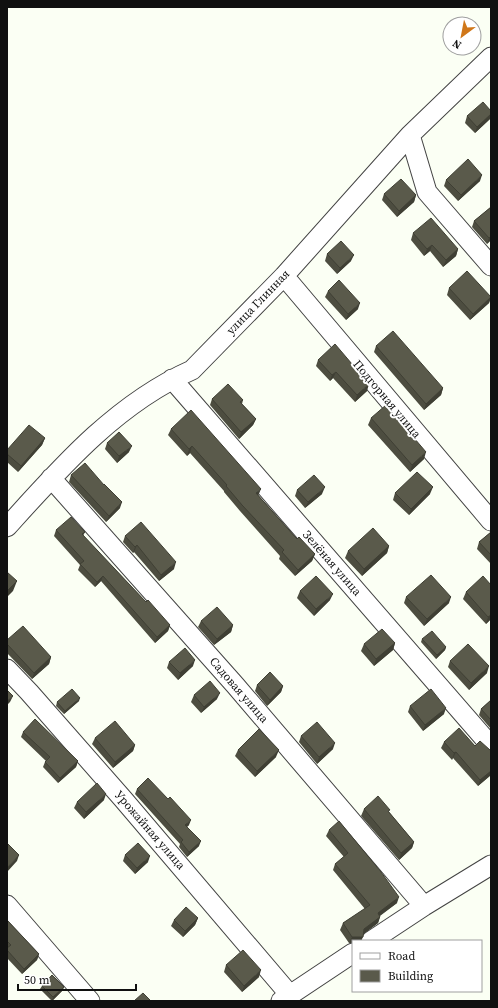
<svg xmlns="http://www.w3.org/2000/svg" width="498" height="1008" font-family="'Source Serif 4',serif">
  <rect width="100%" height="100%" fill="#fbfff4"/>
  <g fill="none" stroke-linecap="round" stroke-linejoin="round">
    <defs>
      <path id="minor" d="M410 135 427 192 491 266
        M284 276 491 521
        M172 379 491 746
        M51 478 235 685 424 906
        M7 527C61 467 117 403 192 370L284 276 410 135 491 57
        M7 669 29 692 123 799 290 995
        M7 905 90 1001
        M371 941 424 906 491 865
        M281 1001 353 953"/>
    </defs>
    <use href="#minor" stroke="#434343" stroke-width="21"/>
    <use href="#minor" stroke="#fff" stroke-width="19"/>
  </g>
  <path fill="#4d4d40" d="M491 111 490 119 475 133 465 123 467 116Z
    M446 180 480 181 458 201 444 186Z
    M384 194 416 195 414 202 397 217 382 200Z
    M491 207V240L487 244 472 227 474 221Z
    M413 233 458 249 456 256 443 267 430 251 424 256 411 240Z
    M327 254 351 261 337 274 325 261Z
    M449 288 491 297 489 303 470 320 447 295Z
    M328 291 358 309 346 320 325 297Z
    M376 346 443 388 441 395 424 410 374 352Z
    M318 360 367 391 355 402 333 378 330 381 316 366Z
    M212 399 243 400 242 404 256 419 253 425 239 439 210 405Z
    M371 418 424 459 410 472 368 425Z
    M171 429 258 495 297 539 315 554 312 561 295 576 279 559 280 556 240 511 224 492V491L190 453 187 456 168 435Z
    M45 438 42 445 18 472 7 462V450Z
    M107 443 129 452 117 463 105 449Z
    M71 475 120 508 106 522 69 482Z
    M297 490 322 494 305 508 295 496Z
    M395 493 430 494 409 515 393 500Z
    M56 530 85 532 83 536 146 602 170 625 168 631 155 643 101 581 95 587 78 570 80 565 54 536Z
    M491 532V564L477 549 479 542Z
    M125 536 174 569 159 581 134 552 133 553 123 542Z
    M389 546 387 553 362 576 345 558 348 551Z
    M491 585V619L486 624 463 599 466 592Z
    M300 591 330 600 314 616 297 598Z
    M406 597 449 603 424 626 404 603Z
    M201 621 233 625 231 632 214 645 198 627Z
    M422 639 446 647 445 650 436 659 421 642Z
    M7 640 51 657 49 664 32 679 7 653Z
    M395 643 393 650 374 666 361 651 364 644Z
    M450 661 487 673 469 690 448 667Z
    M169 662 193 666 178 680 167 668Z
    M257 685 283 686 281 692 267 706 255 691Z
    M194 695 217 699 201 713 191 702Z
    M491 700V729L479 715 481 709Z
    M79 701 64 714 56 706 57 702Z
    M410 706 444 714 423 731 408 712Z
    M23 732 78 761 76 767 58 783 43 767 45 762 46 761 21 737Z
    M301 736 333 749 317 764 299 742Z
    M95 738 135 745 133 751 113 768 92 744Z
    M444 742 475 746 490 750 491 775 478 786 453 758 452 760 441 748Z
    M238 750 276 757 255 777 235 756Z
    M137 789 189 825 187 827 199 846 187 857 179 847 180 844 135 794Z
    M104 800 84 819 74 808 77 802Z
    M364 809 389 812 414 842 412 848 399 860 361 816Z
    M329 830 397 903 380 916V917L378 923 363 934 349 943 340 930 343 923 365 909 333 870 335 864 344 857 326 836Z
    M125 855 148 862 135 874 123 861Z
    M198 918 195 925 183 937 171 926 174 920Z
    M7 920 39 954 37 960 22 974 7 958Z
    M226 965 259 977 242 992 224 972Z
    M42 986 63 990 52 1001 40 989Z"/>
  <path fill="#3f3f34" d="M491 114 490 119 475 133 477 127Z
    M482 175 480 181 458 201 461 195Z
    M416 195 414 202 397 217 399 211Z
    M491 236V240L487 244 489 238Z
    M432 245 430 251 424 256 427 249Z
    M458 249 456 256 443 267 446 260Z
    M354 255 351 261 337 274 340 268Z
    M491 297 489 303 470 320 473 314Z
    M360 303 358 309 346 320 348 314Z
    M336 372 333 378 330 381 332 375Z
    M369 384 367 391 355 402 357 395Z
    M443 388 441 395 424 410 426 404Z
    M256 419 253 425 239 439 241 432Z
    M45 438 42 445 18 472 21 466Z
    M132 446 129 452 117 463 119 456Z
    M192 446 190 453 187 456 189 449Z
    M426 452 424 459 410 472 412 465Z
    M325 487 322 494 305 508 308 502Z
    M433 487 430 494 409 515 411 509Z
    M261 489 258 496 256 493Z
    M122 502 120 508 106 522 109 516Z
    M137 545 134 552 133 553 135 547Z
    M389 546 387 553 362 576 364 569Z
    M315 554 312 561 295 576 298 570Z
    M176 562 174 569 159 581 161 575Z
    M103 576 101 581 95 587 97 582Z
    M17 581 13 591 7 597V591Z
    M333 594 330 600 314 616 316 609Z
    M451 597 449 603 424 626 427 619Z
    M491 615V619L486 624 488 617Z
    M170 625 168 631 155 643 157 637Z
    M233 625 231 632 214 645 217 639Z
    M395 643 393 650 374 666 376 659Z
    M446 647 445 650 436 659 437 655Z
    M51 657 49 664 32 679 34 673Z
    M195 660 193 666 178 680 180 673Z
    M489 666 487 673 469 690 471 683Z
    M283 686 281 692 267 706 270 700Z
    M220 693 217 699 201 713 204 707Z
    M13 696 10 702 7 705V701Z
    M80 698 79 701 64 714 65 711Z
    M446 708 444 714 423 731 425 725Z
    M335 743 333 749 317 764 319 757Z
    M135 745 133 751 113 768 115 762Z
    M279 750 276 757 255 777 257 771Z
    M456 752 452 760 454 753Z
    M78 761 76 767 58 783 60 778Z
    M491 771V775L478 786 480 780Z
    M106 794 104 800 84 819 86 812Z
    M191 820 189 825 183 830 185 825Z
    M201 841 199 846 187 857 189 852Z
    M414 842 412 848 399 860 401 853Z
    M19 855 17 861 7 872V868Z
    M150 856 148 862 135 874 137 868Z
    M399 897 397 903 375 919 378 913Z
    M380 917 378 923 361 936 364 929Z
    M198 918 195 925 183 937 185 931Z
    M352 937H363L361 941H353V943H349Z
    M39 954 37 960 22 974 24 969Z
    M261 970 259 977 242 992 244 986Z
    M64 987 63 990 52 1001 53 997Z"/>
  <path fill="#5a5a4b" stroke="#3f3f34" d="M483 102 491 111V114L477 127 467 116Z
    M468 159 482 175 461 195 446 180Z
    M401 179 416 195 399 211 384 194Z
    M491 207V236L489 238 474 221Z
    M431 218 458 249 446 260 432 245 427 249 413 233Z
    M341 241 354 255 340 268 327 254Z
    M467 271 491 297 473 314 449 288Z
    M339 280 360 303 348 314 328 291Z
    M393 331 443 388 426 404 376 346Z
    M335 344 369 384 357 395 336 372 332 375 318 360Z
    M228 384 243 400 240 402 256 419 241 432 212 399Z
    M386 405 426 452 412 465 371 418Z
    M191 410 261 489 256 493 297 539 299 537 315 554 298 570 282 552 284 550 242 505 226 486 227 485 192 446 189 449 171 429Z
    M29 425 45 438 21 466 7 454V450Z
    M119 432 132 446 119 456 107 443Z
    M85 463 104 485V484L122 502 109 516 71 475Z
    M417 472 433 487 411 509 395 493Z
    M314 475 325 487 308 502 297 490Z
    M71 517 85 532 82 534 146 602 148 600 170 625 157 637 103 576 97 582 80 564 84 561 56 530Z
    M141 522 176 562 161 575 137 545 135 547 125 536Z
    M373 528 389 546 364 569 348 551Z
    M491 532V555L479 542Z
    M7 572 17 581 7 591Z
    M431 575 451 597 427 619 406 597Z
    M316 576 333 594 316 609 300 591Z
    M483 576 491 585V615L488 617 466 592Z
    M217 607 233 625 217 639 201 621Z
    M23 626 51 657 34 673 7 644V640Z
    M382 629 395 643 376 659 364 644Z
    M432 631 446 647 437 655 422 639Z
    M468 644 489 666 471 683 450 661Z
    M185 648 195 660 180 673 169 662Z
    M270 672 283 686 270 700 257 685Z
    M210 681 220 693 204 707 194 695Z
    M72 689 80 698 65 711 57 702Z
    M431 689 446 708 425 725 410 706Z
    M7 690 13 696 7 701Z
    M491 700V720L481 709Z
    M35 719 78 761 60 778 45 762 50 757 23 732Z
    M115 721 135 745 115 762 95 738Z
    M317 722 335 743 319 757 301 736Z
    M459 728 475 746 480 741 490 750H491V771L480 780 456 752 454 753 444 742Z
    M259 729 279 750 257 771 238 750Z
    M148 778 168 799 170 797 191 820 185 825 201 841 189 852 181 842 183 840 137 789Z
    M97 783 106 794 86 812 77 802Z
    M378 796 390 810 388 811 414 842 401 853 364 809Z
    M339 821 381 872 399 897 378 913 380 917 364 929 363 937H352L343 923 370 905 335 864 348 853 329 830Z
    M138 843 150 856 137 868 125 855Z
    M8 844 19 855 7 868V845Z
    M186 907 198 918 185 931 174 920Z
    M7 920 39 954 24 969 7 950V948L11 945 7 941Z
    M243 950 261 970 244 986 226 965Z
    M52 975 64 987 53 997 42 986Z
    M143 993 151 1001H134Z"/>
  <g text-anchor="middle" stroke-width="4" stroke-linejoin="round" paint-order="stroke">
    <g font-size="12" fill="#101010" stroke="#fff">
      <text transform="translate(258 302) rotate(-46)" y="4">улица Глинная</text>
      <text transform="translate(387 399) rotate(50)" y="4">Подгорная улица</text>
      <text transform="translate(332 563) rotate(49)" y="4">Зелёная улица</text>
      <text transform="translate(239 690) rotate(49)" y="4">Садовая улица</text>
      <text transform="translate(150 830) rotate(49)" y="4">Урожайная улица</text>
    </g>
  </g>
  <rect width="498" height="1008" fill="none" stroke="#101010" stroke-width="16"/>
  <rect x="352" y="940" width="130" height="52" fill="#ffffff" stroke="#9f9f9f"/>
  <rect x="360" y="953" width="20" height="6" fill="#ffffff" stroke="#9f9f9f"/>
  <text x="388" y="960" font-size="12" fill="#101010">Road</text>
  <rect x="360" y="970" width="20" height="12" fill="#5a5a4b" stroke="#9f9f9f"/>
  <text x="388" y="980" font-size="12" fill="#101010">Building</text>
  <g transform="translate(462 36) rotate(212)"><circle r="19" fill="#ffffff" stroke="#9f9f9f"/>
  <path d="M0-3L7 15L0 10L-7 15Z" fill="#d07719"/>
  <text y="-6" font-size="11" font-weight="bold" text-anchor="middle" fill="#101010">N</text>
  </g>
  <path d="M18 984v6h118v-6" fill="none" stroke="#101010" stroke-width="2"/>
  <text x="24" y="984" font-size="12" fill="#101010" stroke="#ffffff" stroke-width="3" paint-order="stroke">50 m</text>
</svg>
